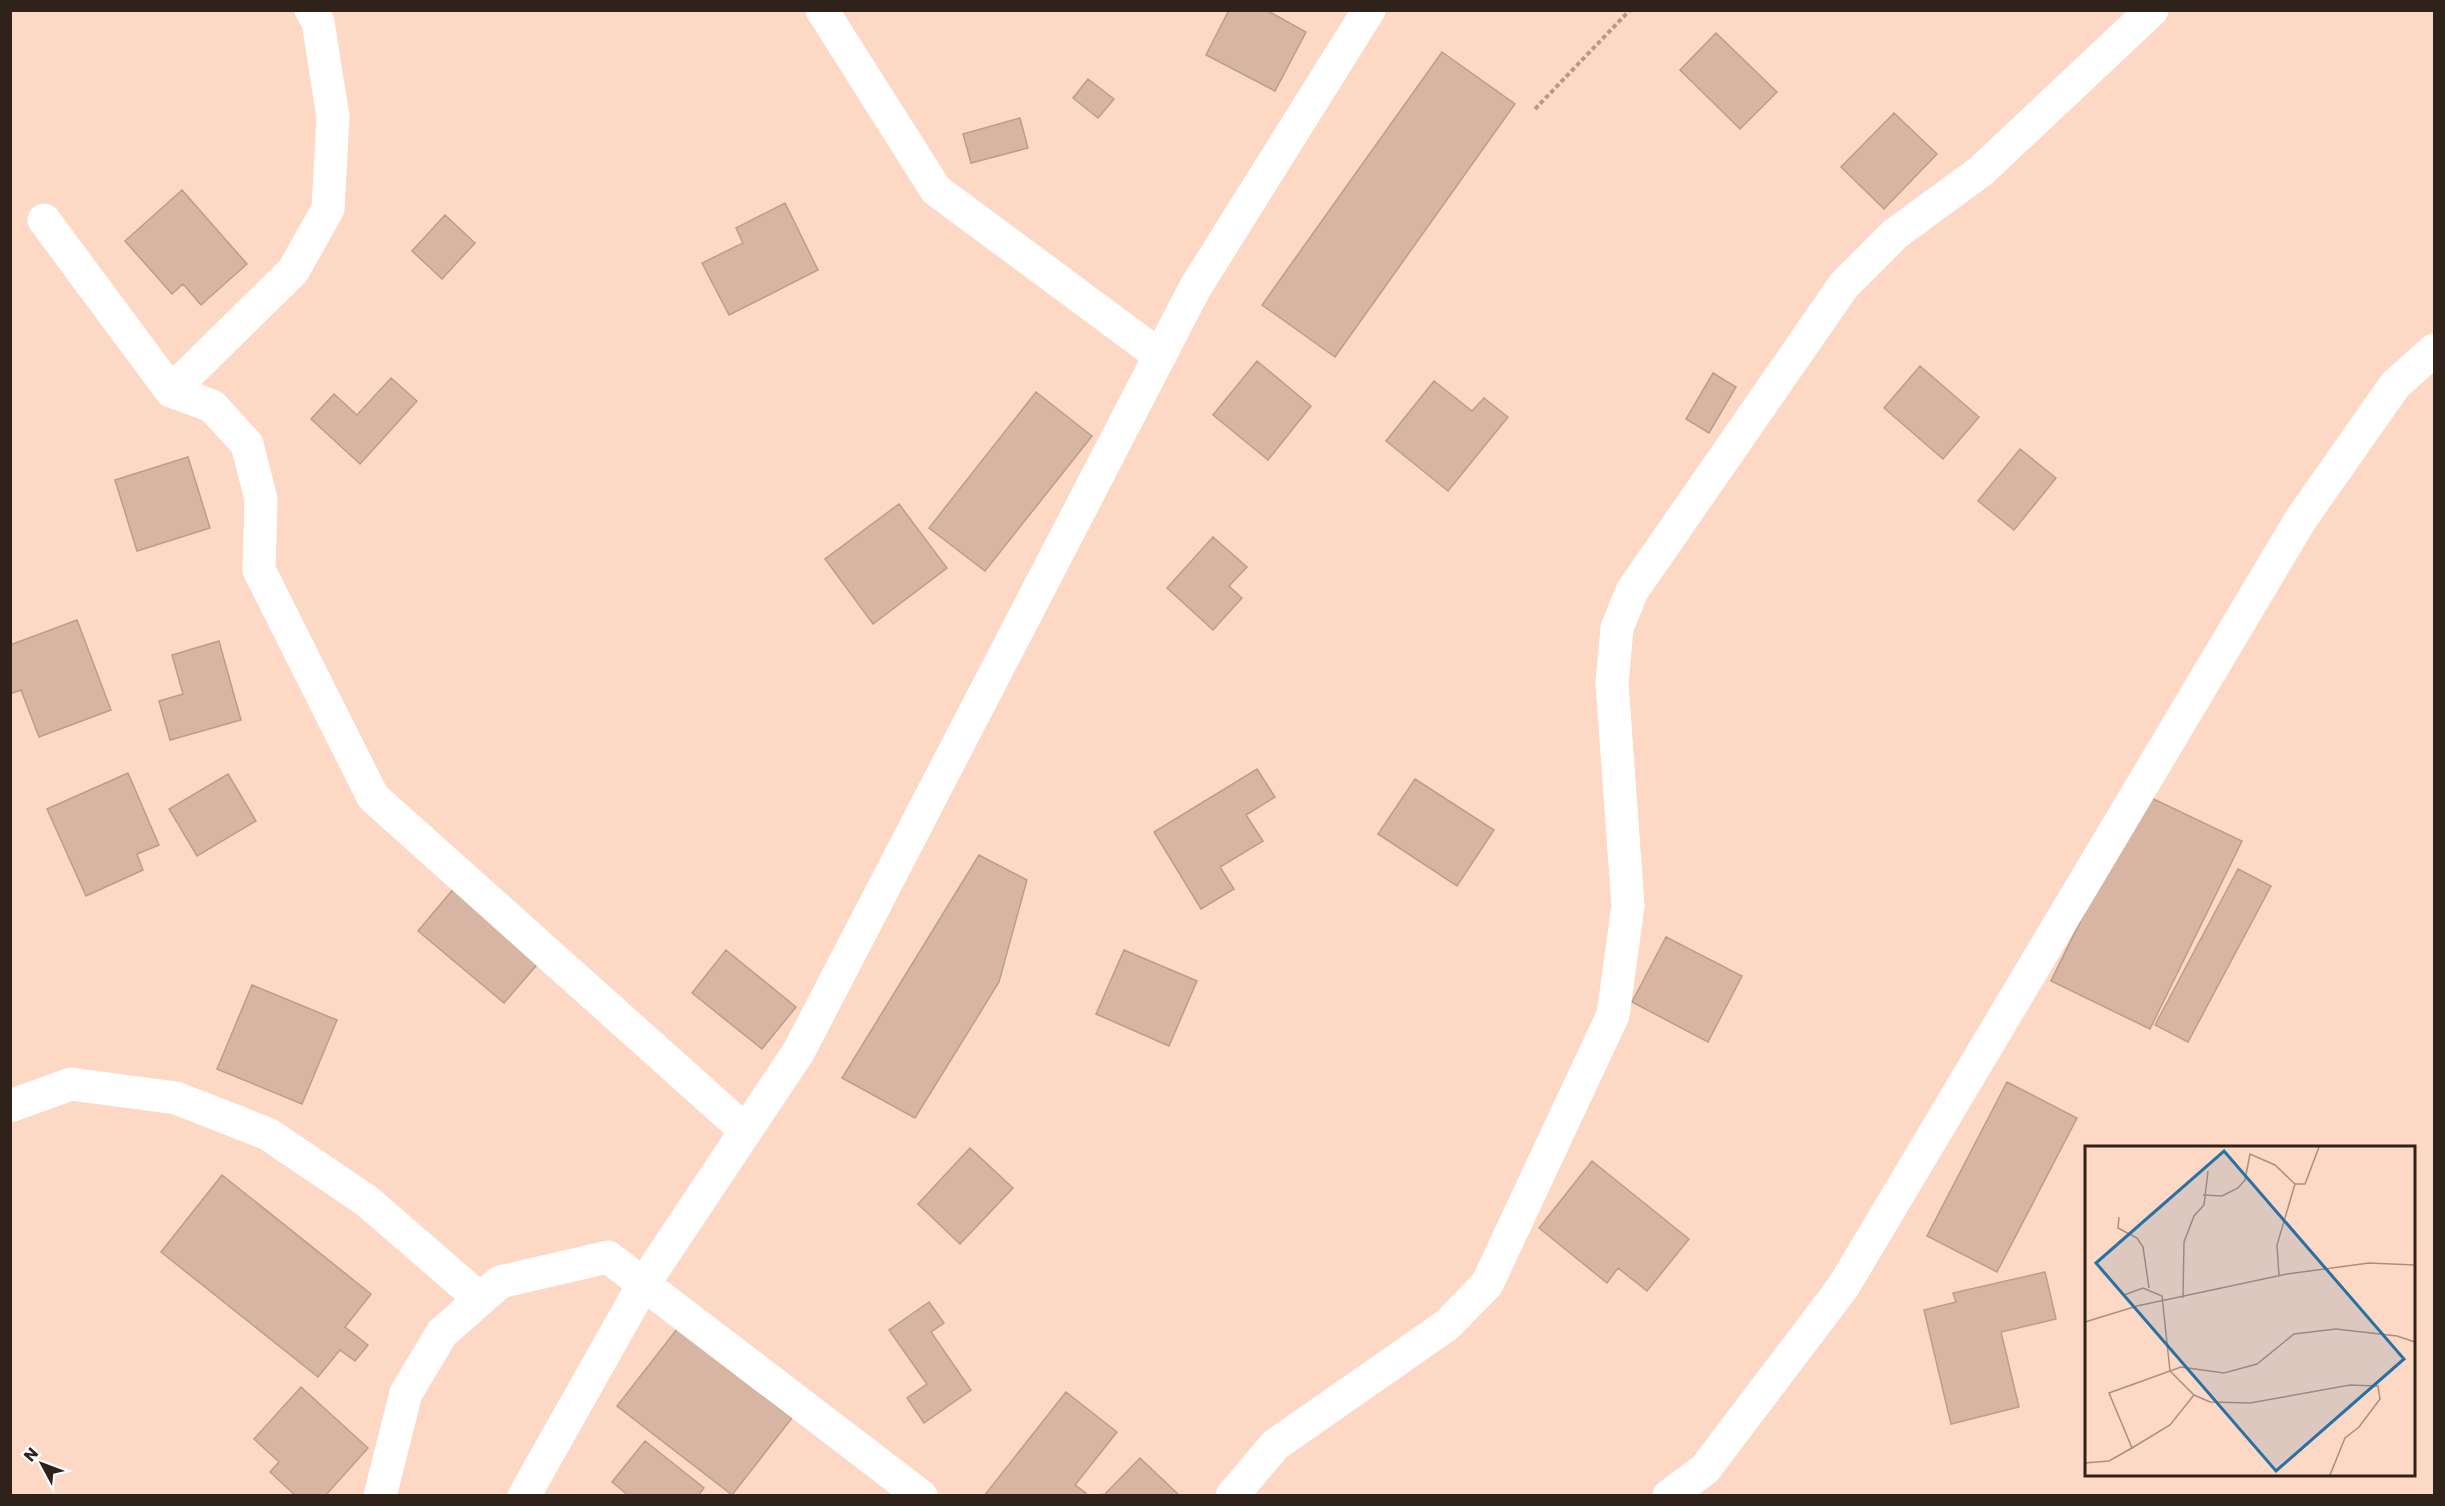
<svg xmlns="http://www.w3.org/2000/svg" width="2445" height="1506" font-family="Poppins,sans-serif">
  <rect width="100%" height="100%" fill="#fcd8c5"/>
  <path fill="#d7b5a2" stroke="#be9c8a" stroke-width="1.5" d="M1229 10H1266L1306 32 1275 91 1206 55Z
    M1716 33 1777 92 1740 129 1680 70Z
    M1442 52 1515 104 1335 357 1262 305Z
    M1088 79 1114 99 1098 118 1073 98Z
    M1894 113 1937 154 1884 209 1841 167Z
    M1020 118 1028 148 971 163 963 134Z
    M182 190 247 264 201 305 183 284 172 294 125 241Z
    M785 203 818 270 729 315 702 263 743 243 736 228Z
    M445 215 475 243 442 279 412 251Z
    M1257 361 1311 406 1268 460 1213 415Z
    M1920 366 1979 417 1943 459 1884 408Z
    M1713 373 1736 387 1709 433 1686 419Z
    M391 378 417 401 360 464 311 419 334 394 357 415Z
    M1434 381 1472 411 1484 398 1508 417 1448 491 1386 441Z
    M1036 392 1092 436 985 571 929 528Z
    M2020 449 2056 478 2014 530 1978 501Z
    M188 457 210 528 137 551 115 480Z
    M899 504 947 568 873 624 825 559Z
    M1213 537 1247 567 1229 586 1242 598 1213 630 1167 588Z
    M77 620 111 710 39 737 21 690 10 694V645Z
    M219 641 241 720 170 740 159 701 183 694 172 655Z
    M1257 769 1275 797 1246 815 1263 841 1220 867 1234 889 1201 909 1154 832Z
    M128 773 159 845 137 854 143 870 86 896 47 809Z
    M228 774 256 821 197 856 169 809Z
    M1415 779 1494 830 1457 886 1378 834Z
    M2143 794 2242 841 2150 1029 2051 981Z
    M979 855 1027 880 999 982 915 1118 842 1078Z
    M2238 869 2271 886 2188 1042 2155 1025Z
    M455 887 541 960 504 1003 418 931Z
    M1666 937 1742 976 1708 1042 1632 1002Z
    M726 950 796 1007 762 1049 692 993Z
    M1124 950 1197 981 1169 1046 1096 1014Z
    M252 985 337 1020 302 1104 217 1069Z
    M2007 1082 2077 1118 1997 1272 1927 1236Z
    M970 1148 1013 1188 960 1244 918 1204Z
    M1592 1161 1689 1239 1647 1291 1618 1268 1607 1283 1539 1228Z
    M222 1175 371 1294 345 1327 368 1345 355 1361 340 1350 318 1377 161 1252Z
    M2045 1272 2056 1319 2001 1332 2019 1407 1951 1424 1924 1310 1956 1302 1953 1293Z
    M929 1302 944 1323 931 1332 971 1390 924 1423 907 1398 927 1384 889 1330Z
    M677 1329 792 1418 732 1495 617 1406Z
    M301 1387 368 1448 325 1496H296L270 1472 279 1462 254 1439Z
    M1066 1392 1117 1432 1075 1485 1086 1493 1084 1496H984Z
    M645 1441 704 1488 698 1496H629L612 1482Z
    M1140 1458 1180 1496H1101L1102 1494 1104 1495Z"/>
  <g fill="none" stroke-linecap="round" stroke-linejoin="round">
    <path stroke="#b5998a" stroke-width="4" stroke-dasharray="4.5 3" stroke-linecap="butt" d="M1535 109 1630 10"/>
    <path stroke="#fff" stroke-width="33" d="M822 10 936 190 1160 356
      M44 220 171 391 212 406 247 444 261 499 259 570 373 797 746 1131
      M171 391 293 271 328 209 333 117 318 22 311 10
      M10 1106 71 1084 176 1098 268 1134 367 1201 480 1299
      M380 1496 406 1393 442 1333 500 1282 608 1257 921 1496
      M1232 1496 1275 1445 1447 1325 1487 1284 1613 1015 1628 906 1612 683 1617 628 1632 591 1844 285 1895 234 1981 171 2152 10
      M1669 1496 1705 1469 1843 1287 2301 519 2395 385 2434 350"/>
    <path stroke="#fff" stroke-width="33" d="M524 1496 643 1285 799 1051 1195 288 1369 10"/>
  </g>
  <g transform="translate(2085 1146)">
    <rect width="330" height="330" fill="#fcd8c5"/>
    <path fill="none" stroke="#aa8f81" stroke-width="1.5" d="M118 49 137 50 153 42 160 34 165 8 190 19 210 38M34 71 33 82 52 92 58 101 64 142M194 130 192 99 210 38H220L234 1M39 149 58 142 77 150 85 225 109 249 125 256 165 257 265 239 293 240 295 253 274 281 260 292 245 329M98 152 99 96 109 70 119 59 123 25M0 176 52 160 202 128 284 117 330 119M47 302 24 247 96 221 139 227 172 218 209 188 251 183 312 190 330 196M0 317 24 315 47 302 85 279 109 249"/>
    <path fill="#2771a4" fill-opacity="0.15" stroke="#2771a4" stroke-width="3" d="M139 5 319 213 191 325 11 117Z"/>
    <rect width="330" height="330" fill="none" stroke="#2f221b" stroke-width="3"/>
  </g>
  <rect width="2445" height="1506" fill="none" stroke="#2f221b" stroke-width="24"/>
  <g transform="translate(42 1464) rotate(311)" stroke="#ffffff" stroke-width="4.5" paint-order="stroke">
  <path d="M0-4.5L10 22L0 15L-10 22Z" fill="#2f221b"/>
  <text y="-9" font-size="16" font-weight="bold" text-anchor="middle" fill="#2f221b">N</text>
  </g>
</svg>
